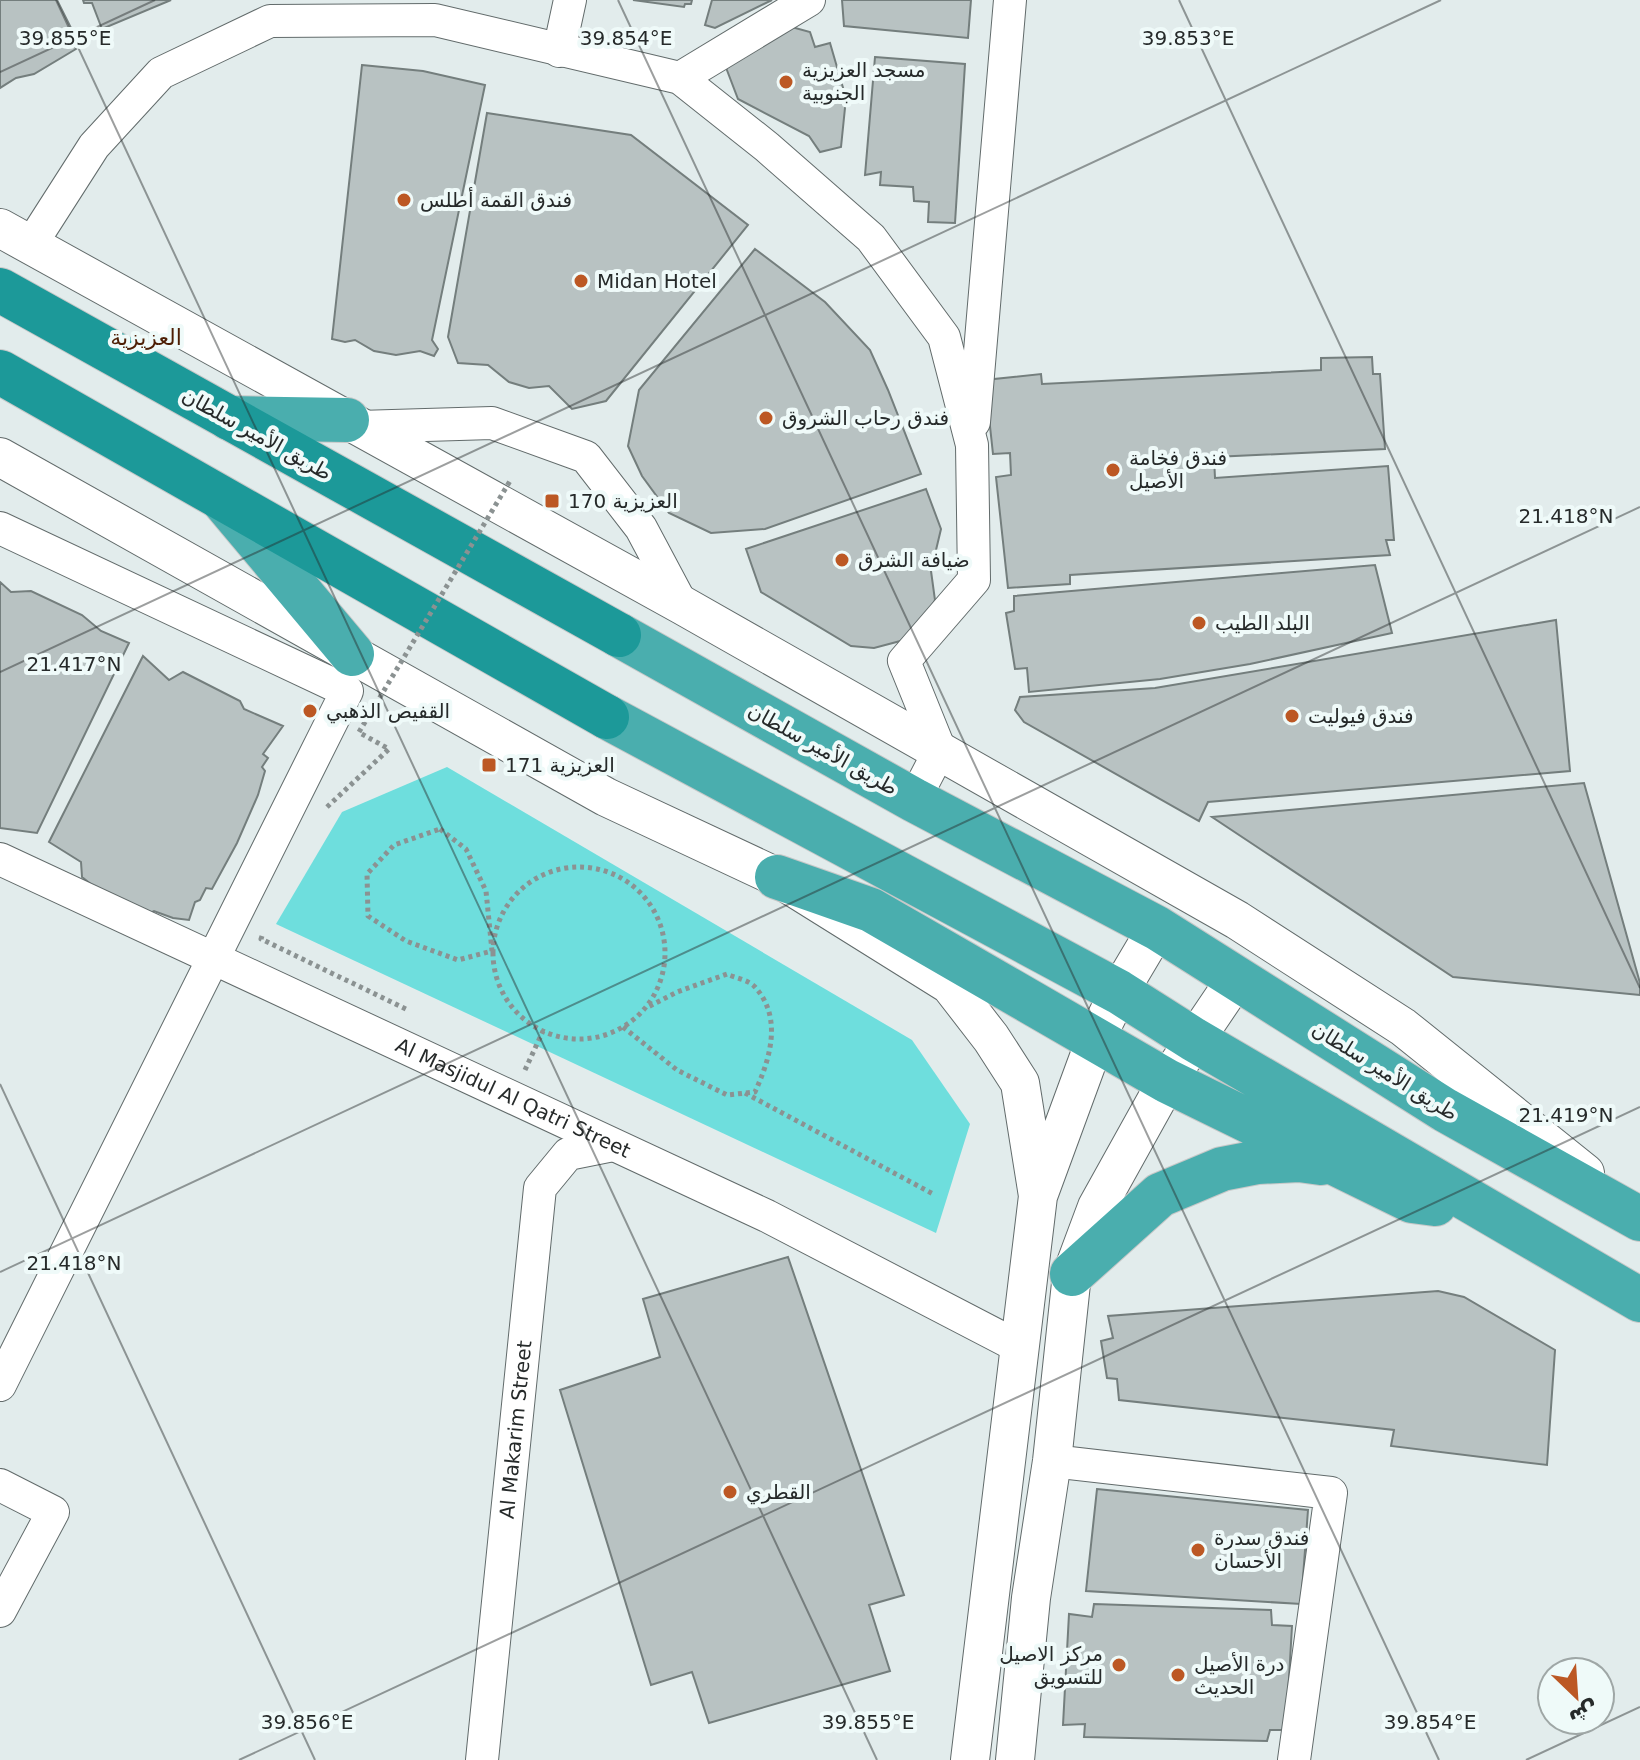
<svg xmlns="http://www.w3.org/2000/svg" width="1640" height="1760" font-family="'DejaVu Sans','Noto Naskh Arabic',sans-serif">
  <rect width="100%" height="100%" fill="#e2ecec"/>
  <path fill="#6ededd" d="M447 767 912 1040 970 1124 936 1233 276 924 342 812Z"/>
  <path fill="#b8c2c2" stroke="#747e7d" stroke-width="2" d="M0 0H57L72 30 67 32 76 49 34 74 16 78 0 88Z
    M83 0H171L102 29 92 3H84Z
    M633 0H692L691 4H685L684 7Z
    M712 0H772L715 28 705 25Z
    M842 0H971L968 38 844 26Z
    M788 26 810 32 815 47 830 43 846 98 841 147 820 152 809 136 738 99 725 65Z
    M875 57 965 64 955 223 928 222 929 202 914 201 913 187 880 185 881 172 865 175Z
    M362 65 423 71 485 85 432 340 438 349 434 356 420 351 396 355 374 351 355 340 345 342 332 339Z
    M487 113 631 135 748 225 606 401 572 409 549 386 529 388 509 382 488 365 458 363 448 337Z
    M755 249 825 302 870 350 888 390 921 474 765 529 711 533 669 513 642 476 628 446 639 390Z
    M1372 357 1373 374H1380L1385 449 1214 457 1215 478 1388 466 1394 540H1386L1390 555 1070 575V584L1008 588 996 477 1011 475 1010 453 993 454 985 380 1041 374 1042 384 1321 370V358Z
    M926 489 941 529 931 571 935 600 923 627 904 640 874 648 851 646 761 592 746 549Z
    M1375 565 1392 633 1250 664 1160 679 1029 692 1027 668 1015 669 1006 613 1014 611V596Z
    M0 582 11 592 31 591 82 615 101 631 129 643 37 833 0 828Z
    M1556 620 1570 771 1208 802 1199 821 1024 722 1015 710 1020 697 1155 688Z
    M143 656 169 680 183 672 240 701 244 709 283 726 263 754 268 758 262 767 265 771 258 795 237 843 212 889 206 888 200 900 195 902 189 920 173 918 154 911 148 914 107 897 82 877 81 862 49 842Z
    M1584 783 1640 983V995L1453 977 1212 817Z
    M788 1257 904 1595 869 1605 890 1671 709 1723 692 1672 651 1685 560 1390 660 1357 643 1299Z
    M1438 1291 1464 1297 1555 1350 1547 1465 1391 1446 1394 1430 1119 1400 1117 1379 1107 1378 1101 1341 1113 1338 1108 1316Z
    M1097 1489 1308 1510 1301 1604 1086 1591Z
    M1094 1604 1271 1610 1272 1625 1292 1626 1286 1730H1270L1267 1741 1084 1737 1085 1724 1063 1725 1069 1614 1092 1617Z"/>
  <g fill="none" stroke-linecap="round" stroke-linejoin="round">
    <defs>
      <g id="minor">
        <path d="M559 51 570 0"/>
        <path d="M680 78 809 0"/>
        <path d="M30 246 94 146 161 73 270 21 435 20 680 78 767 147 871 238 944 337 972 445 974 580 904 661 940 750 914 800"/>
        <path d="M974 422 1010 0"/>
        <path d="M359 427 492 423 586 457 641 528 682 605"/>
        <path d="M0 528 347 691 0 1385"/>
        <path id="s1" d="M0 859 767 1216 1019 1347"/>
        <path d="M1052 1461 1331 1493 1294 1760"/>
        <path d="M0 1485 53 1512 0 1611"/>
        <path id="s2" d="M482 1760 540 1188 568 1154 613 1145"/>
      </g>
      <path id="tertiary" d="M0 228 682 605 1237 920 1403 1027 1585 1173
        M0 457 606 797 777 877 950 985 991 1038 1020 1083 1038 1196
        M970 1760 1038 1196 1096 1038 1119 992 1157 928
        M1015 1760 1031 1598 1052 1461 1072 1274 1097 1207 1167 1081 1236 979"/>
      <path id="trunk" d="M229 418 347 420
        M222 499 352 654
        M619 635 914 800 1157 928 1445 1110 1640 1219
        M607 717 1119 992 1193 1039 1640 1300
        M777 877 871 910 1167 1081 1412 1201 1435 1204
        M1072 1274 1160 1195 1222 1169 1258 1162 1299 1160 1321 1163"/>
      <path id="motorway" d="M0 290 619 635
        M0 372 607 717"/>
    </defs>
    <use href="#minor" stroke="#626b6b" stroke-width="34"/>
    <use href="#tertiary" stroke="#626b6b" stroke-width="40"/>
    <use href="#trunk" stroke="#c7c8c8" stroke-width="46"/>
    <use href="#motorway" stroke="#c7c8c8" stroke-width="46"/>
    <path stroke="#8b9292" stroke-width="5" stroke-dasharray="4 4" stroke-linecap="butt" d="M327 807 389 749 360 733
      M440 829 466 849 486 891 492 951 458 960 406 941 368 916 367 874 394 845Z
      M493 953a86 86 0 1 1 172 0a86 86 0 1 1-172 0Z
      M262 936 261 939 408 1010
      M623 1027 677 1070 727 1095 755 1092C770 1059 783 1018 755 987 749 980 735 978 727 974L677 992 648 1007
      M525 1070 543 1031
      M745 1093 935 1195"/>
    <use href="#minor" stroke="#fff" stroke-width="32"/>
    <use href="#tertiary" stroke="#fff" stroke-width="38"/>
    <use href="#trunk" stroke="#4aaeae" stroke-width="44"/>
    <use href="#motorway" stroke="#1c9999" stroke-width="44"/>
    <path stroke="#8b9292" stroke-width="5" stroke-dasharray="4 4" stroke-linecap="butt" d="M359 732 510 481"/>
  </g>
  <path fill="none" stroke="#262a2a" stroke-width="2" stroke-opacity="0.45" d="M56 0 877 1760M618 0 1439 1760M1179 0 1640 988M0 72 155 0M0 672 1441 0M0 1084 315 1760M0 1272 1640 507M239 1760 1640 1107M1526 1760 1640 1707"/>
  <g fill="#bc5824" stroke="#effaf9" stroke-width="3">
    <circle cx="786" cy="82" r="8"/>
    <circle cx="404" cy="200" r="8"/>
    <circle cx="581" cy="281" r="8"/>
    <circle cx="766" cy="418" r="8"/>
    <circle cx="1113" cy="470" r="8"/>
    <rect x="544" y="493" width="16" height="16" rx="4"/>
    <circle cx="842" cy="560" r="8"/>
    <circle cx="1199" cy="623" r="8"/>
    <circle cx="310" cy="711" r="8"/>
    <circle cx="1292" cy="716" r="8"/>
    <rect x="481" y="757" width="16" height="16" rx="4"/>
    <circle cx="730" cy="1492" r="8"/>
    <circle cx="1198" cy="1550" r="8"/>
    <circle cx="1119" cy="1665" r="8"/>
    <circle cx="1178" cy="1675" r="8"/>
  </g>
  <g text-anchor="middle" stroke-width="8" stroke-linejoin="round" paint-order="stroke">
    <g font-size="20" fill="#262a2a" stroke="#effaf9" text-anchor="start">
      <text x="802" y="77">مسجد العزيزية<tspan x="802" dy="23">الجنوبية</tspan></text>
      <text x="420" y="207">فندق القمة أطلس</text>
      <text x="597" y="288">Midan Hotel</text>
      <text x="782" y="425">فندق رحاب الشروق</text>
      <text x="1129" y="465">فندق فخامة<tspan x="1129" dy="23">الأصيل</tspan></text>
      <text x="568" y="508">العزيزية 170</text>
      <text x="858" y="567">ضيافة الشرق</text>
      <text x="1215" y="630">البلد الطيب</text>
      <text x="326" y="718">القفيص الذهبي</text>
      <text x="1308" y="723">فندق فيوليت</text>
      <text x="505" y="772">العزيزية 171</text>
      <text x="746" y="1499">القطري</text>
      <text x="1214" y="1545">فندق سدرة<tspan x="1214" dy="23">الأحسان</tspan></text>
      <text x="1103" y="1661" text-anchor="end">مركز الاصيل<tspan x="1103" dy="23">للتسويق</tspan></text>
      <text x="1194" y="1671">درة الأصيل<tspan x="1194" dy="23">الحديث</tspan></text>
    </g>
    <g font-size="20" fill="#262a2a" stroke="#effaf9">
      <text transform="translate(257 434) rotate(29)" y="7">طريق الأمير سلطان</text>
      <text transform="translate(823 749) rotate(29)" y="7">طريق الأمير سلطان</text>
      <text transform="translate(1385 1071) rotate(32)" y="7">طريق الأمير سلطان</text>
      <text dy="7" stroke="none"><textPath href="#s1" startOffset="566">Al Masjidul Al Qatri Street</textPath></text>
      <text dy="7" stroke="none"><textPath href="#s2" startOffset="332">Al Makarim Street</textPath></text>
    </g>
    <g font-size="22" fill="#4d1e04" stroke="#effaf9">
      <text x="146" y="345">العزيزية</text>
    </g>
  </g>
  <g font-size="20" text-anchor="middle" fill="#262a2a" stroke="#effaf9" stroke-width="8" stroke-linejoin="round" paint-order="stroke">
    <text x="65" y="45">39.855°E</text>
    <text x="626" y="45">39.854°E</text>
    <text x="1188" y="45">39.853°E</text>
    <text x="1566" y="523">21.418°N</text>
    <text x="74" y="671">21.417°N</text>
    <text x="1566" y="1122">21.419°N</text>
    <text x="74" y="1270">21.418°N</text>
    <text x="307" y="1729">39.856°E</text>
    <text x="868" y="1729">39.855°E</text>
    <text x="1430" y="1729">39.854°E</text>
  </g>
  <g transform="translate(1576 1696) rotate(155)"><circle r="38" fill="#effaf9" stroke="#9fa7a6" stroke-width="2"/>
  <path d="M0-6L14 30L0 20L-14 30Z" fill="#bc5824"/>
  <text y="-12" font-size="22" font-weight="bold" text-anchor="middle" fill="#262a2a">ش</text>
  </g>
</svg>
